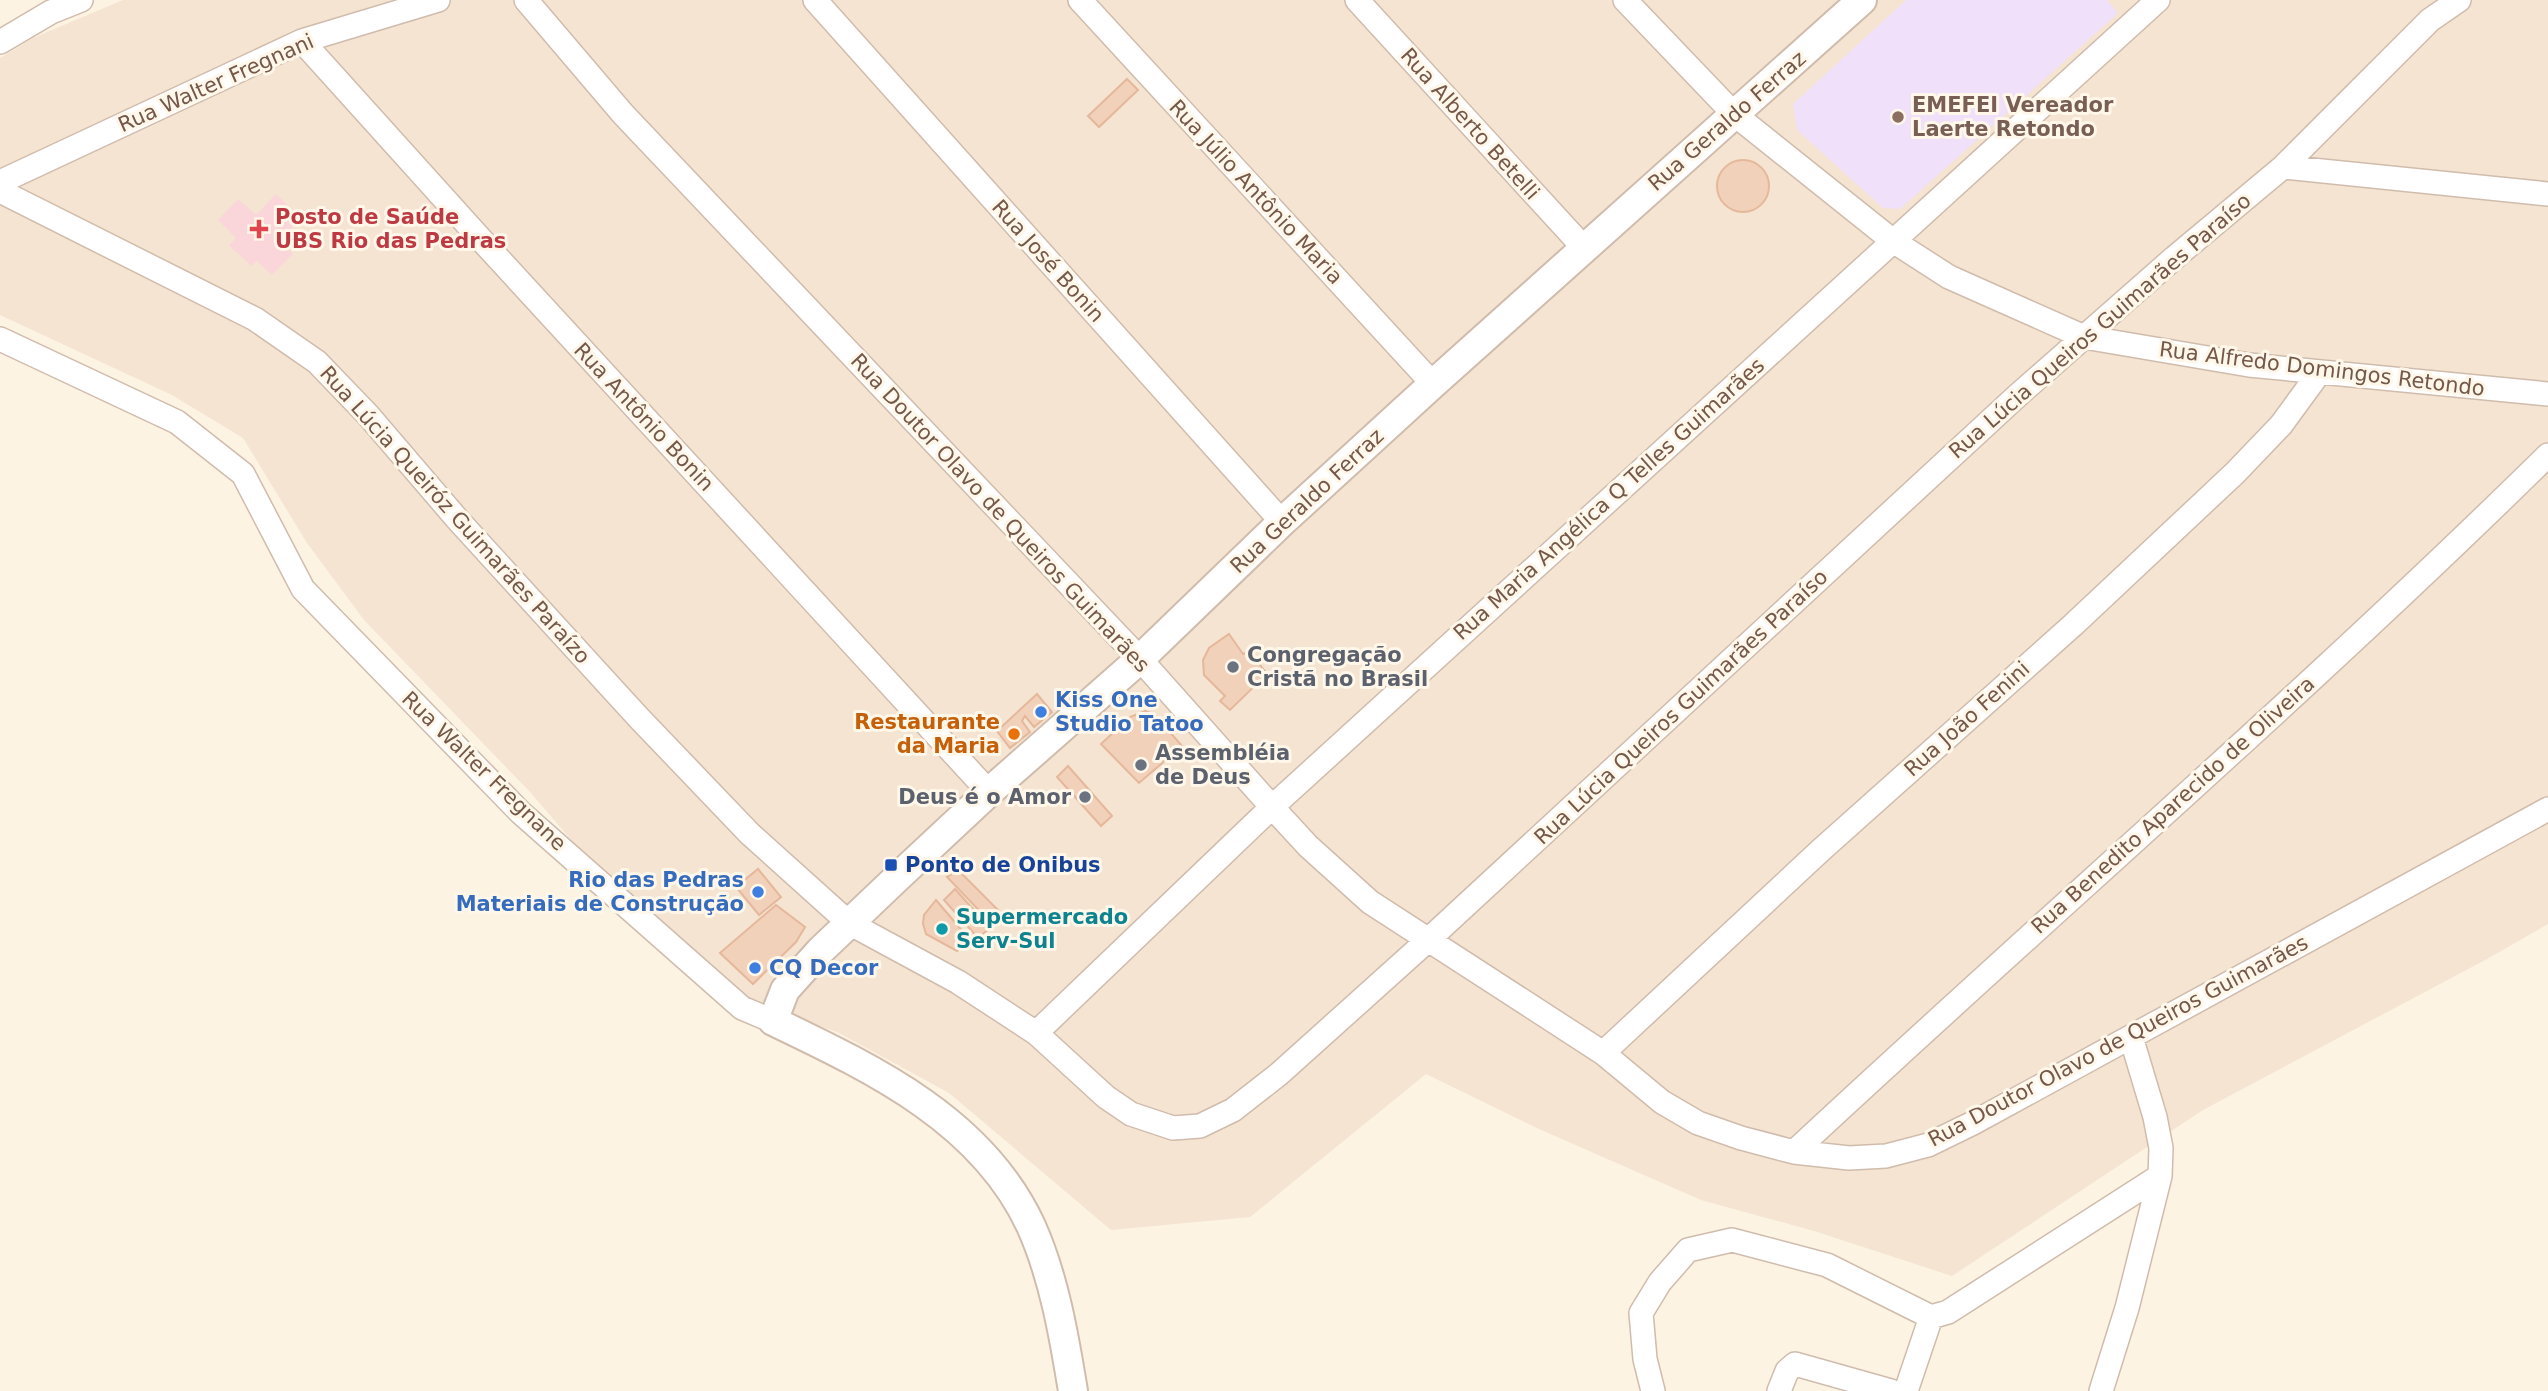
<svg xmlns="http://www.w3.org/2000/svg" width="2548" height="1391" font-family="'DejaVu Sans',sans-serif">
  <rect width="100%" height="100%" fill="#fcf3e3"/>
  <path fill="#f4e4d1" d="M123 0H2548V924L2487 959 2203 1110 1952 1276 1814 1231 1701 1200 1539 1129 1426 1074 1250 1217 1111 1230 949 1093 837 1032 736 997 596 869 531 793 364 620 307 543 243 438 172 395 0 315V58L33 38Z"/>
  <path fill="#f0e0f9" d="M1906 0H2107L2118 13 1900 209 1883 208 1797 130 1793 104Z"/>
  <path fill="#fad6da" d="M276 194 301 218 279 240 293 254 272 275 257 261 251 266 229 245 236 238 218 220 238 199 256 215Z"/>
  <path fill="#f2d1ba" stroke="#e5b79b" stroke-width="2" d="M1127 79 1138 90 1099 127 1088 116Z
    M1717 186a26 26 0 1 1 52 0a26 26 0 1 1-52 0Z
    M1229 634 1243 654 1249 651 1267 674 1230 710 1220 701 1225 696 1204 675 1203 660 1209 648Z
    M1037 694 1052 712 1034 727 1025 716 1022 721 1030 732 1010 748 997 731Z
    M1145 711 1154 714 1182 746 1139 783 1101 744 1130 717Z
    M1068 766 1112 816 1101 826 1057 777Z
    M758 869 781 897 759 915 736 887Z
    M958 870 1003 915 991 923 947 877Z
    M955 889 990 928 978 938 944 900Z
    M936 900 970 940 957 951 926 934 923 924 924 915Z
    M776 905 805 927 796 942 753 984 720 953Z"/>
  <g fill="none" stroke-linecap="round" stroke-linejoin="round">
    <defs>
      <path id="minor" d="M526 0 623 114 1140 659 1272 807 1308 846 1370 902 1603 1053 1662 1102 1698 1123 1741 1138 1794 1152 1849 1158 1886 1156 1928 1145 1973 1123 2548 809
        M815 0 1282 522
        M1080 0 1433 384
        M1357 0 1584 248
        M1625 0 1734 114 1893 241 1949 277 2084 337 2249 365 2548 394
        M302 41 486 245 989 792
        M0 42 51 12 81 0
        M2283 167 2548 194
        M0 182 302 41 438 0
        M0 191 255 319 317 362 368 415 458 520 638 717 750 834 849 923 958 982 1036 1033 1106 1097 1131 1114 1173 1128 1200 1126 1233 1110 1279 1074 1427 941 2017 396 2174 258 2283 167 2430 20 2459 0
        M0 339 177 422 243 474 303 589 521 813 742 1008 773 1021
        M1036 1033 1272 807 2158 0
        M1603 1053 1821 850 2073 625 2235 473 2281 425 2319 373
        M1794 1152C2044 919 2304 695 2548 455
        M1653 1391 1645 1359 1641 1313 1660 1282 1688 1250 1732 1240 1827 1265 1931 1317
        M1779 1391 1787 1371 1795 1364 1891 1391
        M1906 1391 1931 1317 1948 1312 2160 1176
        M2101 1391 2127 1308 2160 1176 2161 1148 2155 1117 2131 1037"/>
      <path id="tertiary" d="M1073 1391C1064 1336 1054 1277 1031 1226 982 1120 873 1069 773 1021L785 990 820 951 899 876 989 792 1140 659 1282 522 1433 384 1862 0"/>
    </defs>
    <use href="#minor" stroke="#d0bcad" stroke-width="26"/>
    <use href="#tertiary" stroke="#d0bcad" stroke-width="32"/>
    <use href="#minor" stroke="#fff" stroke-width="23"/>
    <use href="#tertiary" stroke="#fff" stroke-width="28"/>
  </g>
  <circle fill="#8d6e63" stroke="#fff7e9" stroke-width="2.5" cx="1898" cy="117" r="7"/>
  <path fill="#e0444e" stroke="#fff7e9" stroke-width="2.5" d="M255.5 218.5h7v7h7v7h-7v7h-7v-7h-7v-7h7z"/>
  <g fill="#6b7280" stroke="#fff7e9" stroke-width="2.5">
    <circle cx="1233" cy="667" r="7"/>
    <circle cx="1141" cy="765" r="7"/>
    <circle cx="1085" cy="797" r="7"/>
  </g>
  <g fill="#3f7fe0" stroke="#fff7e9" stroke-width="2.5">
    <circle cx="1041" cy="712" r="7"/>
    <circle cx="758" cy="892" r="7"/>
    <circle cx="755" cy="968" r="7"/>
  </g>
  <circle fill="#e8710a" stroke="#fff7e9" stroke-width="2.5" cx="1014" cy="734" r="7"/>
  <rect fill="#1a4fb4" stroke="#fff7e9" stroke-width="2.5" x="884" y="858" width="14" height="14" rx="3.5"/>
  <circle fill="#0f9aa8" stroke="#fff7e9" stroke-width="2.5" cx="942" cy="929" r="7"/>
  <g text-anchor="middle" stroke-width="6" stroke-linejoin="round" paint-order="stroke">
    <g font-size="21" fill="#755849" stroke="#fff7e9">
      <text transform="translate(216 83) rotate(-24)" y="7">Rua Walter Fregnani</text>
      <text transform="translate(1727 121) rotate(-41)" y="7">Rua Geraldo Ferraz</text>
      <text transform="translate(1470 124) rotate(48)" y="7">Rua Alberto Betelli</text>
      <text transform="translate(1256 192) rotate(47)" y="7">Rua Júlio Antônio Maria</text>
      <text transform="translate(1048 261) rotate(48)" y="7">Rua José Bonin</text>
      <text transform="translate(2100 326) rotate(-41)" y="7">Rua Lúcia Queiros Guimarães Paraíso</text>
      <text transform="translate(2322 369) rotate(7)" y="7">Rua Alfredo Domingos Retondo</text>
      <text transform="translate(644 417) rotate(47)" y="7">Rua Antônio Bonin</text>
      <text transform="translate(1609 499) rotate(-42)" y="7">Rua Maria Angélica Q Telles Guimarães</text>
      <text transform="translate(1307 501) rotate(-43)" y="7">Rua Geraldo Ferraz</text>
      <text transform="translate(1000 513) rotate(47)" y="7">Rua Doutor Olavo de Queiros Guimarães</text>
      <text transform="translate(455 515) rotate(48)" y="7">Rua Lúcia Queiróz Guimarães Paraízo</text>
      <text transform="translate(1681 707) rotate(-43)" y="7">Rua Lúcia Queiros Guimarães Paraíso</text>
      <text transform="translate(1967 719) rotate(-42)" y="7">Rua João Fenini</text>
      <text transform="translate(484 771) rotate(44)" y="7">Rua Walter Fregnane</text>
      <text transform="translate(2173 805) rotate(-42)" y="7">Rua Benedito Aparecido de Oliveira</text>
      <text transform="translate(2118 1041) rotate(-28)" y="7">Rua Doutor Olavo de Queiros Guimarães</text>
    </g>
    <g font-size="21" font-weight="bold" fill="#785e54" stroke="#fff7e9" text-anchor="start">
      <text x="1912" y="112">EMEFEI Vereador<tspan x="1912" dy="24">Laerte Retondo</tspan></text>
    </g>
    <g font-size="21" font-weight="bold" fill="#be3a42" stroke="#fff7e9" text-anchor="start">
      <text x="275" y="224">Posto de Saúde<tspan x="275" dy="24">UBS Rio das Pedras</tspan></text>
    </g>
    <g font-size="21" font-weight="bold" fill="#5b616d" stroke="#fff7e9" text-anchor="start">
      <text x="1247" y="662">Congregação<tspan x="1247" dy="24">Cristã no Brasil</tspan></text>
      <text x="1155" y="760">Assembléia<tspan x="1155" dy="24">de Deus</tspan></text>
      <text x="1071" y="804" text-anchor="end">Deus é o Amor</text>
    </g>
    <g font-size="21" font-weight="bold" fill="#366cbe" stroke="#fff7e9" text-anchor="start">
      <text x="1055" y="707">Kiss One<tspan x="1055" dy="24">Studio Tatoo</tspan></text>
      <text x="744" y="887" text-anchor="end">Rio das Pedras<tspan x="744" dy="24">Materiais de Construção</tspan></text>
      <text x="769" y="975">CQ Decor</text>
    </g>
    <g font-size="21" font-weight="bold" fill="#c56008" stroke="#fff7e9" text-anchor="end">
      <text x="1000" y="729">Restaurante<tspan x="1000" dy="24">da Maria</tspan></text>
    </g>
    <g font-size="21" font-weight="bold" fill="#164399" stroke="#fff7e9" text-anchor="start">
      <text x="905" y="872">Ponto de Onibus</text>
    </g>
    <g font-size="21" font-weight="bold" fill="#0d838f" stroke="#fff7e9" text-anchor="start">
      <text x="956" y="924">Supermercado<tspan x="956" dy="24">Serv-Sul</tspan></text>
    </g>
  </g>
</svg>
